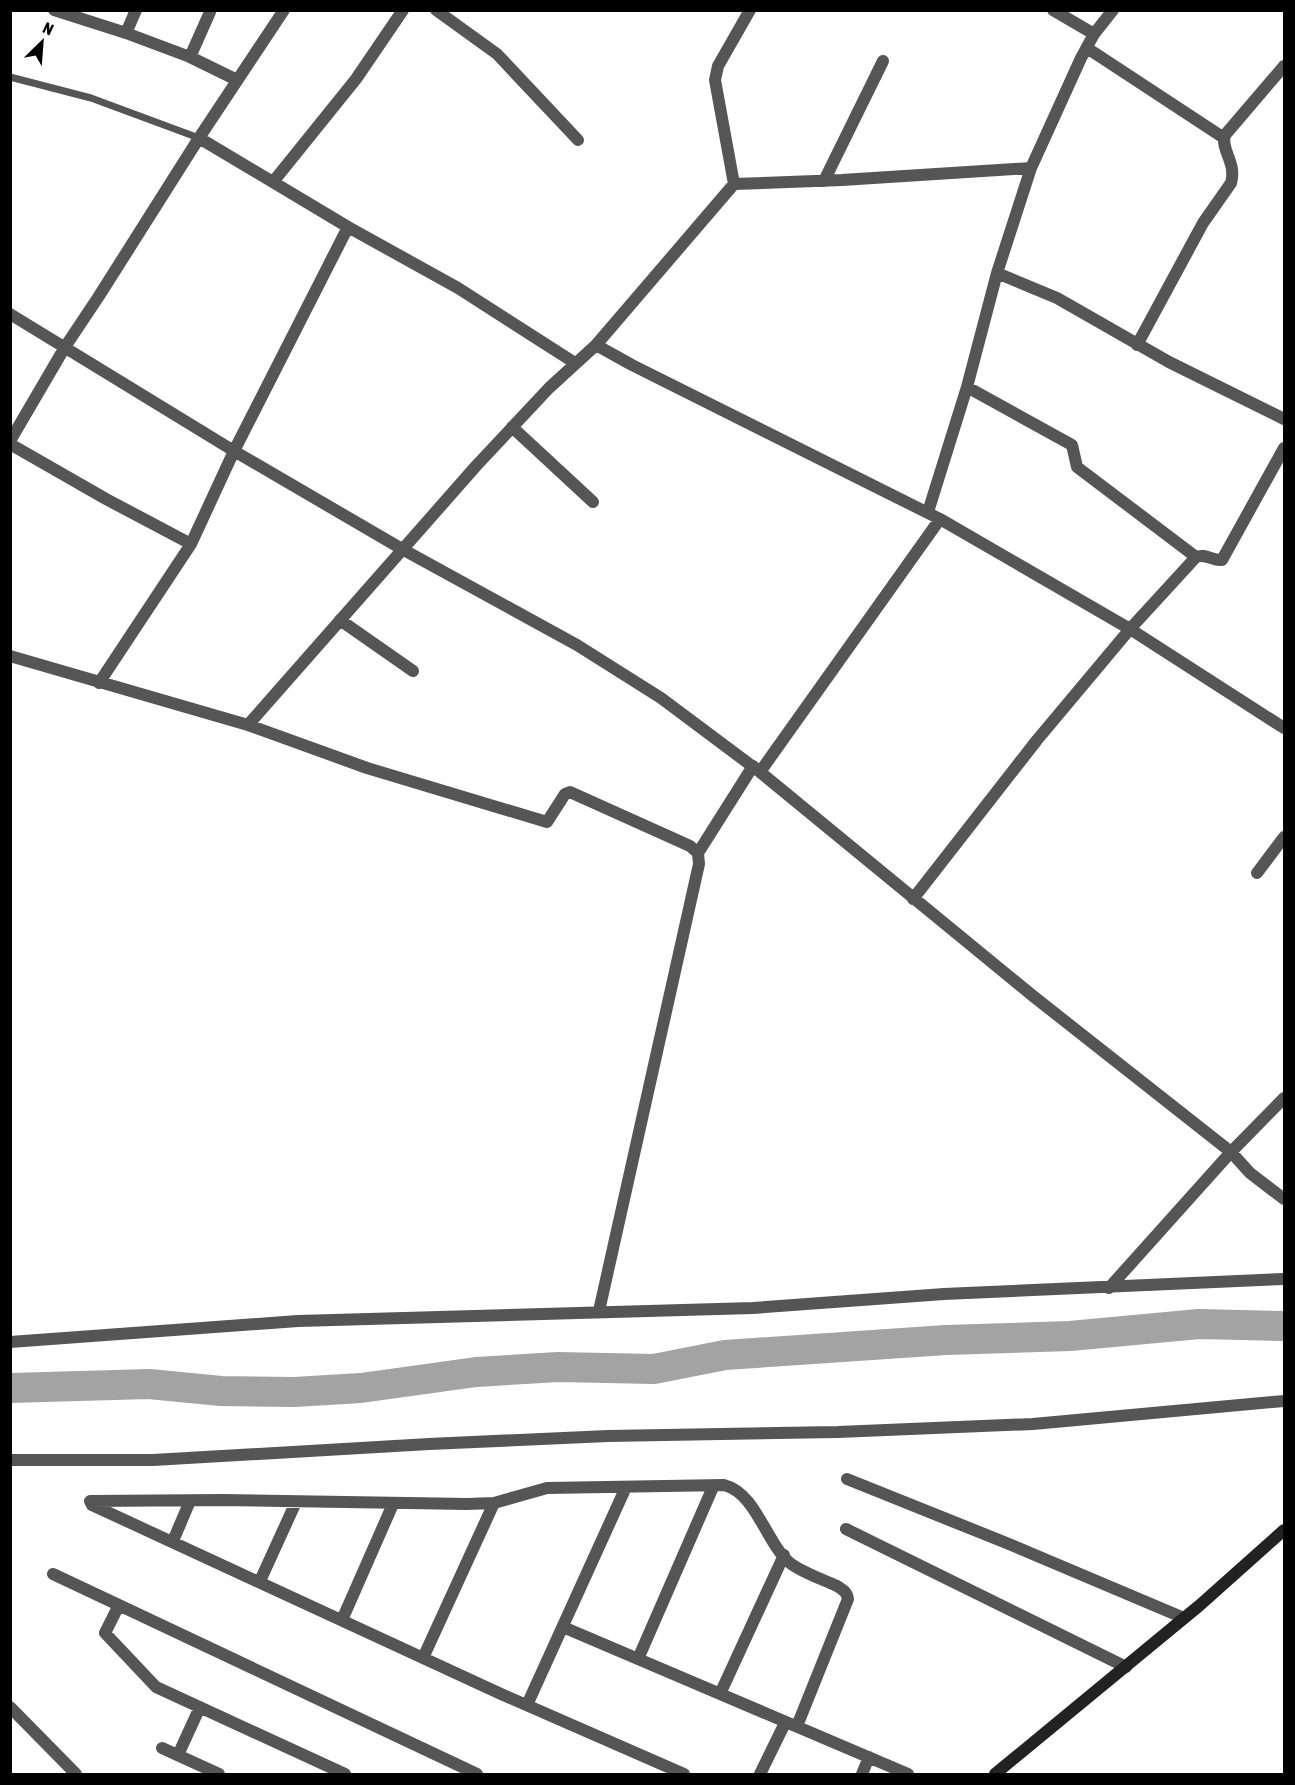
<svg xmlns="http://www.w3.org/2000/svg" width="1295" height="1785" font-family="'Asap Condensed',sans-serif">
  <rect width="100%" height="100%" fill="#fff"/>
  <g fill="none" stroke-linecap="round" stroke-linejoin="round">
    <path stroke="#a3a3a3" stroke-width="30" d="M10 1388 149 1384 221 1391 294 1392 361 1388 476 1372 558 1367 654 1369 725 1355 946 1340 1070 1336 1199 1324 1284 1326"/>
    <path stroke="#555" stroke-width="7" d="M10 77 91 98 199 138"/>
    <path stroke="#555" stroke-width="12" d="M54 10 126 33 190 57 237 80
      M436 10 497 54 578 140
      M1053 10 1094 34
      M126 33 136 10
      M1087 48 1224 138
      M190 57 210 12
      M199 138 348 227 458 288 575 363
      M824 181 883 61
      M273 182 356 79 403 10
      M734 184 715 80 718 66 750 10
      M997 273 1057 298 1169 362 1284 419
      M10 314 234 451 402 549 577 645 661 698 760 772 1033 996 1231 1152 1250 1173 1284 1199
      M596 345 632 365 940 519 1130 629 1284 728
      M1137 345 1203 223 1231 183C1237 162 1220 150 1225 135L1284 66
      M967 387 1072 445 1077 467 1196 557
      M512 427 593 502
      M10 441 65 347 99 296 199 138 284 10
      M10 444 106 499 191 544
      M928 512 967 387 997 273 1031 168 1081 58 1094 34 1113 10
      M340 620 413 671
      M10 656 248 725 476 466 549 388 596 345 734 184 842 180 1031 168
      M99 683 191 544 234 451 348 227
      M248 725 367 768 547 822 565 794 570 792 690 846 698 853 699 864 599 1311
      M760 772 940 519
      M698 853 753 766
      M1257 873 1284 837
      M913 899 1037 740 1130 629 1196 557C1206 553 1212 561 1222 560L1284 448
      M1109 1288 1231 1152 1284 1098
      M10 1342 298 1321 753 1308 944 1294 1284 1279
      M10 1460H153L429 1444 608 1436 838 1432 1033 1424 1284 1401
      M847 1479 1009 1544 1184 1618
      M846 1529 1126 1667
      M173 1541 190 1501
      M53 1574 477 1774
      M260 1581 296 1502
      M119 1605 105 1633 156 1687 345 1774
      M342 1620 393 1504
      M563 1627 908 1774
      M423 1658 494 1503
      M638 1659 713 1487
      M720 1694 784 1555
      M527 1705 626 1487
      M10 1707 76 1774
      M162 1748 219 1774
      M178 1755 200 1707
      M684 1774 501 1694 92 1505 90 1501 223 1500 467 1504 494 1503 547 1488 724 1485C756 1493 766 1543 790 1563 803 1573 822 1579 837 1586 843 1590 847 1592 848 1599L797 1726
      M760 1774 785 1723
      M862 1774 869 1757"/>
    <path stroke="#222" stroke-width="12" d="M995 1774 1200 1605 1284 1530"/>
  </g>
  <rect width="1295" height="1785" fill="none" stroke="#000000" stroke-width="24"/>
  <g transform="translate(42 42) rotate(25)" stroke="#ffffff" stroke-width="4.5" paint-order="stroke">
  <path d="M0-4.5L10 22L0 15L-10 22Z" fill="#000000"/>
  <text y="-9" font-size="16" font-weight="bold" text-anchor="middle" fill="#000000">N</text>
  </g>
</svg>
